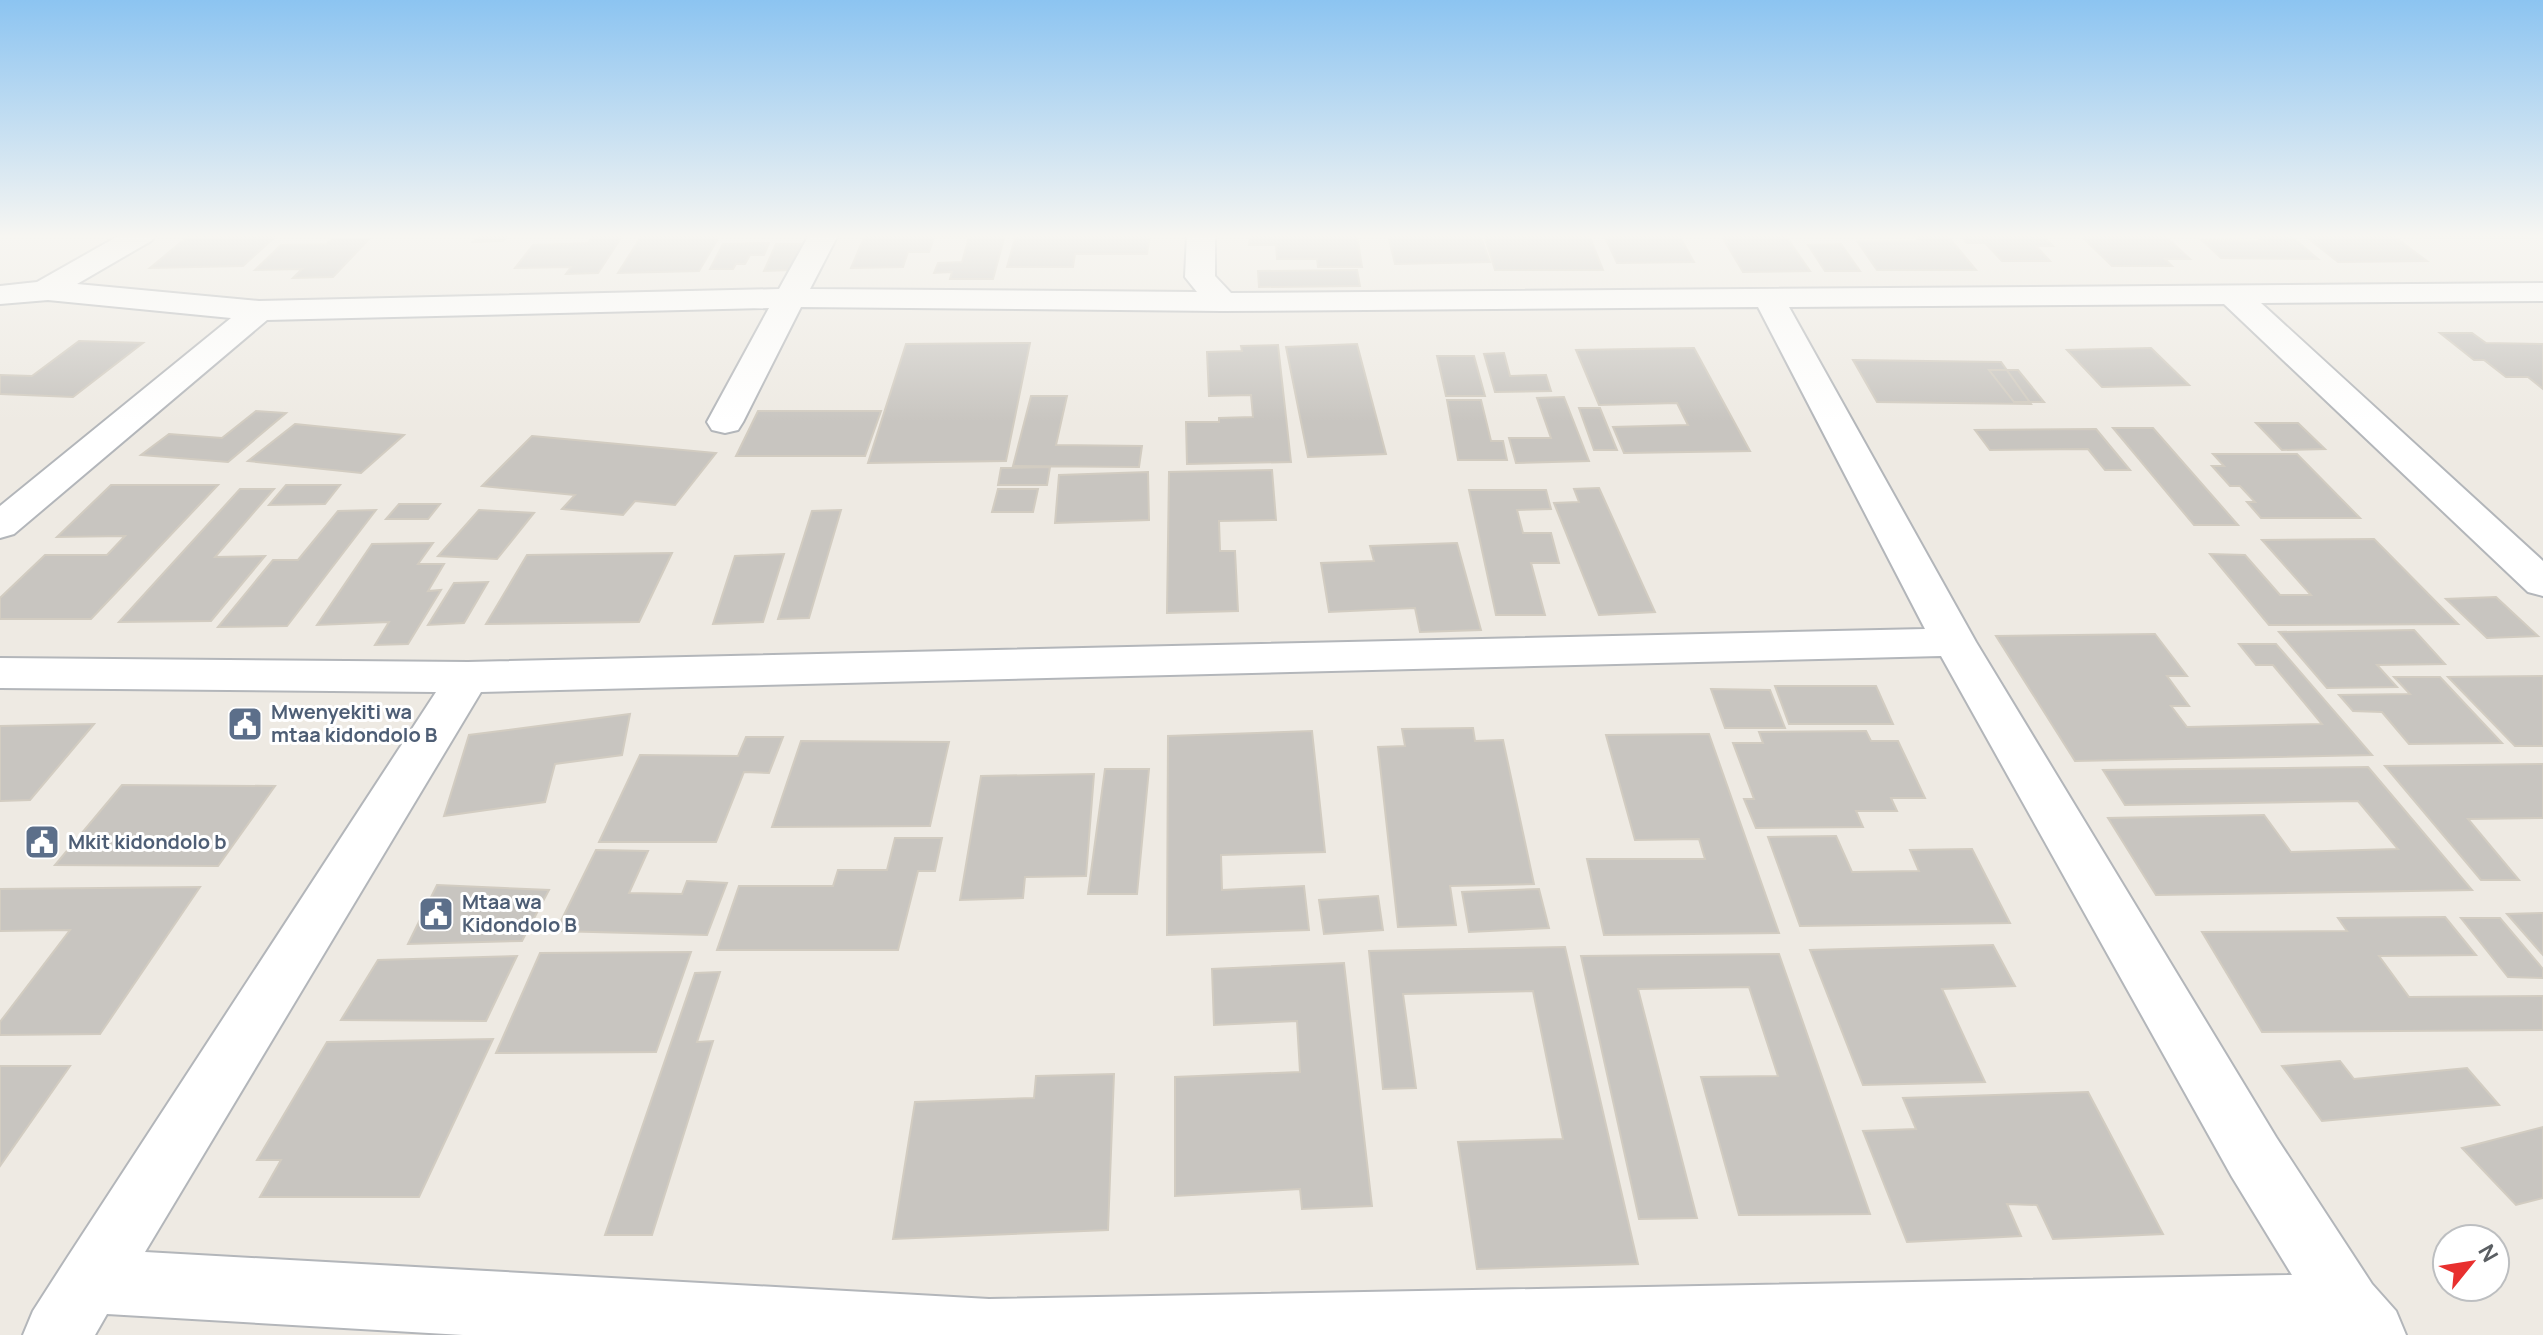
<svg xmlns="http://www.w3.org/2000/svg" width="2543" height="1335" font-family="Manrope,sans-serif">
  <rect width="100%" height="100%" fill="#eeeae3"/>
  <path fill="#c8c5c0" stroke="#d2ccc1" stroke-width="2" d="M277 235 243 266 150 268 187 237Z
    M479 235H508L503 241 473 242Z
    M594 235H623L598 273 566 274 571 267 515 268 533 245 588 243Z
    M642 235H720L699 271 618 273Z
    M865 235H1005L993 279H950L952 272 934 273 938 263 962 262 969 237H934L929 252H908L903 267 851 268Z
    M1016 235H1150L1147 254H1075L1073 267H1007Z
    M1250 235H1357L1362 267H1318L1317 259H1277L1276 245H1249Z
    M1388 235H1480L1490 262 1395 264Z
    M1484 235H1589L1603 270H1495Z
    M1604 235H1679L1694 262 1617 263Z
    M1721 235H1785L1810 271 1743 272Z
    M1914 235H1947L1976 270H1877L1857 241H1918Z
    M1960 235H2043L2053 246H2036L2050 261H2002L1985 243H1967Z
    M2080 235H2164L2190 259H2165L2172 266H2112Z
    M2255 235H2290L2318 259 2221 258 2202 240 2261 241Z
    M2304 235H2392L2427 261 2338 262Z
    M2421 235H2525L2529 238H2425Z
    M370 238 333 277 293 278 302 269 255 270 281 245 327 244 332 239Z
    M769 243 764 255H750L745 264H736L733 269H710L723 244Z
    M776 244H802L790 270 764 271Z
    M1841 244 1860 271H1825L1808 245Z
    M1357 270 1360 286 1259 287 1258 271Z
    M2440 333H2472L2486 343 2543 344V389L2528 377H2506L2484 360H2474Z
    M79 341 143 343 73 397 0 394V375L32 376Z
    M1030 343 1006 461 868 463 906 344Z
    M1357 344 1386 454 1308 457 1286 347Z
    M1278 345 1291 462 1187 464 1186 422H1219V418L1253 417 1251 395 1209 396 1207 352 1242 351 1241 346Z
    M1694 348 1750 451 1624 453 1613 427 1688 425 1677 403 1599 405 1576 350Z
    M2151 348 2189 385 2102 387 2067 350Z
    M1504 353 1510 376 1546 375 1551 391 1495 392 1484 354Z
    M1437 356H1474L1485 396H1446Z
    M1853 360 2001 362 2031 404 1877 402Z
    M1989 370H2018L2044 402H2014Z
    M1031 396H1067L1056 445 1142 446 1139 467 1013 466Z
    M1564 397 1589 461 1516 463 1509 438H1551L1537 398Z
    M1447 400H1481L1491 441H1503L1507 460H1458Z
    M1579 408H1600L1617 450H1594Z
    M256 411 286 413 228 462 141 455 169 434 222 438Z
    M758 411H881L865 456H736Z
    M2256 423H2298L2325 449 2282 450Z
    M295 424 404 435 361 473 248 461Z
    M2113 428H2153L2238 525H2194Z
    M2096 429 2130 470H2105L2088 449 1990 450 1975 430Z
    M532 436 716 453 675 505 635 501 623 515 562 509 575 495 482 486Z
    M2213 454H2297L2360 518H2261L2247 502H2255L2240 486H2230L2212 466H2224Z
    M1050 467 1047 485H998L1001 468Z
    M1272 470 1276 520 1219 521 1220 551H1235L1238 611 1167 613 1169 472Z
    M1148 472 1149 520 1055 523 1059 475Z
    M111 485H218L91 619H0V598L45 555H107L125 536 57 537Z
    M286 485H340L325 504 269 505Z
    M1599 488 1655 612 1599 615 1554 503 1579 502 1574 489Z
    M240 489H274L215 557 265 556 211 621 119 622Z
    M998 489H1038L1033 512H992Z
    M1469 490H1546L1551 509 1517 510 1523 533H1551L1559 563H1531L1545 615H1496Z
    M399 504H440L428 519H386Z
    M376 510 287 626 218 627 273 560H298L338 511Z
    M479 510 534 513 497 559 438 556Z
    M841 510 809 618 778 619 812 511Z
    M2374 539 2458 624 2269 625 2210 554 2245 555 2280 595H2311L2262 540Z
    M433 543 418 564H444L428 591 441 590 408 644 375 645 389 622 317 625 372 544Z
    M1457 543 1481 630 1420 632 1415 608 1329 612 1321 563 1374 561 1370 546Z
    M672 553 639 622 486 624 527 555Z
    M784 554 763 622 713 624 735 556Z
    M488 582 464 623 428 625 454 583Z
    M2496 597 2538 636 2487 638 2446 599Z
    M2414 630 2445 664 2377 665 2397 687 2327 688 2279 632Z
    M2155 634 2187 676H2167L2189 706H2171L2187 727 2322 724 2273 665H2256L2239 644H2276L2372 755 2075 761 1996 636Z
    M2543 676V746H2515L2448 677Z
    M2394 677H2440L2502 743 2409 744 2382 712 2353 711 2339 695 2410 694Z
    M1775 686H1876L1893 724H1789Z
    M1711 689 1770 690 1785 728H1725Z
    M630 714 622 755 555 764 545 802 444 816 469 735Z
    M94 724 30 800 0 801V726Z
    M1473 728 1475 741 1503 740 1534 884 1450 886 1456 925 1398 927 1378 747 1405 746 1402 729Z
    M1312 731 1325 852 1221 855 1222 890 1304 886 1309 930 1167 935 1168 736Z
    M1866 731 1871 741H1898L1925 798H1891L1897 811H1856L1863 827 1756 828 1744 799H1754L1733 743H1763L1759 732Z
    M1709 734 1779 933 1604 935 1587 859H1705L1699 839 1635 840 1606 735Z
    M746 737H783L769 773 744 772 716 842H599L640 755 738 756Z
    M801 741 949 742 930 826 772 827Z
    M2543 764V818L2468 819 2519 880H2481L2385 766Z
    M2368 767 2472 890 2156 895 2108 818 2264 815 2291 852 2398 849 2358 801 2125 805 2103 770Z
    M1105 769H1149L1137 894H1088Z
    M1094 774 1086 876 1025 877 1023 898 960 900 981 776Z
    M122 785 275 786 218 866 55 865Z
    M1836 836 1852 872 1919 871 1910 850 1972 849 2010 923 1800 926 1768 837Z
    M895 838H942L935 871H918L898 950H717L739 886H833L838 870H887Z
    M596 850 648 851 629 893 682 894 687 881 727 883 707 935 556 931Z
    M437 885 549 890 522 941 408 944Z
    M200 887 100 1034 0 1035V1022L70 930 0 931V889Z
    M1539 889 1549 928 1469 932 1462 892Z
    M1378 896 1383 930 1324 934 1319 900Z
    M2543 913V955L2507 914Z
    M2445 917 2476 955 2379 956 2409 997 2543 996V1030L2262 1032 2202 932 2347 931 2338 918Z
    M2461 918H2500L2543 969V978L2508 977Z
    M1993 945 2015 986 1942 989 1985 1082 1863 1085 1810 950Z
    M1565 947 1638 1264 1477 1269 1458 1142 1563 1139 1533 991 1403 994 1416 1088 1383 1089 1369 951Z
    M691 952 656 1052 496 1053 540 953Z
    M1779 954 1870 1214 1739 1215 1701 1077 1778 1076 1749 987 1638 989 1697 1218 1639 1219 1581 956Z
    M517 956 486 1021 341 1020 378 960Z
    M1344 963 1372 1206 1302 1209 1300 1189 1175 1196V1077L1300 1072 1297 1021 1214 1025 1212 969Z
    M720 972 697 1042 713 1041 652 1235H605L695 973Z
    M493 1039 419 1197H260L281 1160H257L327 1042Z
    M2340 1061 2354 1079 2467 1068 2499 1105 2322 1121 2282 1066Z
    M0 1066H70L0 1166Z
    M1114 1074 1108 1230 893 1239 915 1102 1034 1098 1036 1076Z
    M2088 1092 2163 1234 2053 1239 2037 1205 2007 1204 2021 1236 1907 1242 1863 1131 1916 1129 1903 1098Z
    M2543 1127V1198L2516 1205 2462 1148Z"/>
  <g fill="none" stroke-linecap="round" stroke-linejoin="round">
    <defs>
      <path id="minor" d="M120 235H156L151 241 77 284 259 301 779 289 809 235H838L810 289 1197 292 1185 277 1187 235H1215V276L1231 293 2543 283V301L2261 303 2543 561V596L2528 592 2224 304 1789 307 1976 642 2276 1137 2372 1284 2396 1311 2406 1335H463L107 1314 95 1335H23L33 1311 67 1258 436 692 0 688V658L468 662 1925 629 1758 307 1222 311 801 307 743 422 738 430 725 433 712 430 707 422 769 308 267 320 14 534 0 538V506L231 318 48 300 0 304V286L37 282ZM1941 656 2232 1177 2292 1275 989 1299 145 1252 481 692Z"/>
    </defs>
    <use href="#minor" stroke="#b3b6ba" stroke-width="4"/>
    <use href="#minor" fill="#fff" fill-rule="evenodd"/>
  </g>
  <linearGradient id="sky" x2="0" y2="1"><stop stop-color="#8cc4f1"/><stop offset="0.56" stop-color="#f7f6f2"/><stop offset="1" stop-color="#f7f6f2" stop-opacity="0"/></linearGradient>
  <rect width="2543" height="422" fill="url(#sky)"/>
  <defs>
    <symbol id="civic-square" viewBox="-11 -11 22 22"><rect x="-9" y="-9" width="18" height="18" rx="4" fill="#5c6f8a" stroke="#fff"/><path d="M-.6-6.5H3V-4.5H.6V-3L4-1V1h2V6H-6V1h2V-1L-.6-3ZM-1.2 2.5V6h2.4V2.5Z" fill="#fff"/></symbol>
  </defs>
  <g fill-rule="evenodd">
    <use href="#civic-square" x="225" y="704" width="40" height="40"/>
    <use href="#civic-square" x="22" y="822" width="40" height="40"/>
    <use href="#civic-square" x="416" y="894" width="40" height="40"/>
  </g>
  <g text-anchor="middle" stroke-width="6" stroke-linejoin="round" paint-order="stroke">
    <g font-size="20" font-weight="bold" fill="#4e5e75" stroke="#fff" text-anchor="start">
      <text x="271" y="719">Mwenyekiti wa<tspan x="271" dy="23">mtaa kidondolo B</tspan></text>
      <text x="68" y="849">Mkit kidondolo b</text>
      <text x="462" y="909">Mtaa wa<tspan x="462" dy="23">Kidondolo B</tspan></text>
    </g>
  </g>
  <g transform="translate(2471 1263) rotate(60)"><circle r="38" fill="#ffffff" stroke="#bdbfc1" stroke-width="2"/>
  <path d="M0-6L14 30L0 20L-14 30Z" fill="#e8302f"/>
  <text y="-12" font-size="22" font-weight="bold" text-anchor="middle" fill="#5b5f63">N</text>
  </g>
</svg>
